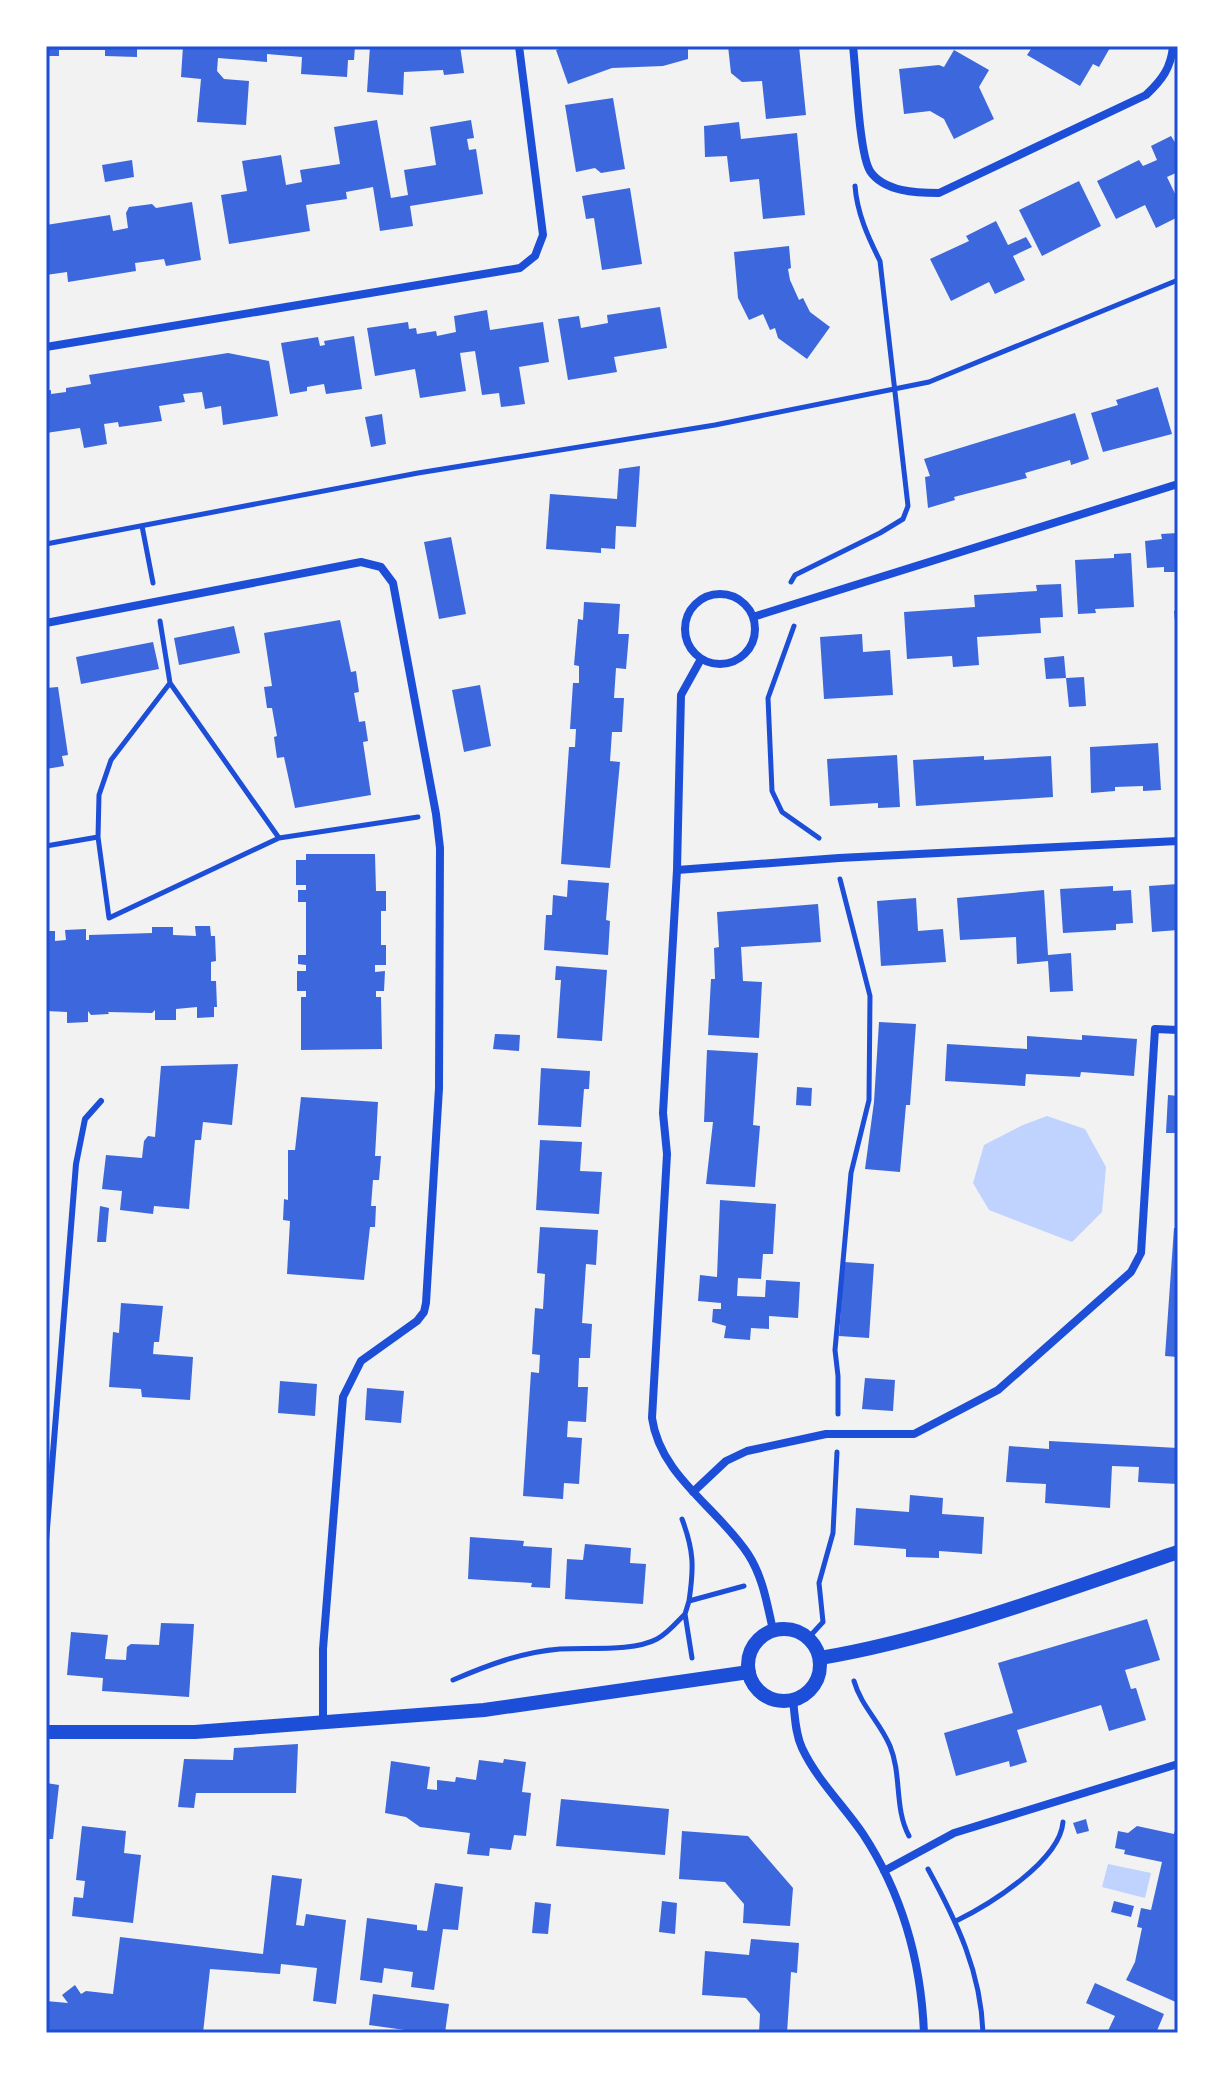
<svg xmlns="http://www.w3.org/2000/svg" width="1224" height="2079" font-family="'Roboto Condensed',sans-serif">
  <rect width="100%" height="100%" fill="#f2f2f2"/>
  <path fill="#bfd3fe" d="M1047 1116 1085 1129 1106 1167 1102 1212 1072 1242 989 1210 973 1183 984 1145 1023 1125Z
    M1108 1864 1151 1873 1145 1898 1102 1887Z"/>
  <path fill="#3d67dc" d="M46 46H137V57L105 56V50H59V56H46Z
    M183 46H355L354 60H348L347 77 301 74 302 57 267 54V62L218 58 217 71 224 79 249 81 246 125 197 122 201 79 181 77Z
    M370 46H460L464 73 444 75 443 70 404 72 403 95 367 92Z
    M567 46H688V59L663 66 612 68 568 84 556 50Z
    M728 46H799L806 115 766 119 762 81 742 82 731 73Z
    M1033 46H1111L1099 67 1093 64 1080 86 1027 55Z
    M954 50 989 70 979 87 994 119 954 139 944 119 930 111 904 114 899 69 939 65 944 67Z
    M613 98 625 169 601 173 595 168 576 172 565 105Z
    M377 120 391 198 408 195 404 170 436 165 430 127 471 120 474 138 467 139 469 150 476 149 483 194 410 206 413 226 380 231 373 187 346 192 347 199 306 205 310 231 229 244 221 195 247 191 242 161 281 155 286 185 302 182 300 170 340 164 334 127Z
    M739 122 741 139 797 133 805 215 763 219 759 179 730 182 727 156 705 157 704 126Z
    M1171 136 1178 147V172L1167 177 1178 200V217L1156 228 1145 205 1116 219 1097 181 1139 160 1143 166 1157 160 1151 146Z
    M132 160 134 177 105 182 102 165Z
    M1079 181 1101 226 1042 256 1019 210Z
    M630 188 642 264 602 270 594 218 586 219 582 196Z
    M192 202 201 260 166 266 164 259 135 263 136 271 68 282 67 272 46 275V225L110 215 113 231 128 228 126 213 129 207 152 204 156 208Z
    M996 221 1008 245 1026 237 1032 247 1013 256 1025 280 995 294 989 282 951 301 930 259 969 241 966 236Z
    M789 246 791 268 788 269 790 280 799 300 803 298 810 312 830 327 807 359 778 338 775 328 770 330 763 314 749 320 738 298 734 252Z
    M660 307 667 348 614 357 617 372 568 380 558 319 579 316 581 328 608 323 607 315Z
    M487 310 490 330 543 322 549 362 519 367 525 404 501 407 499 393 482 395 475 351 460 353 466 391 420 398 415 369 375 376 367 328 408 322 409 329 416 328 417 334 436 331 437 336 456 332 454 316Z
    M354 336 362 389 326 394 324 384 307 387V391L290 394 281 343 318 337 320 346 325 345 324 341Z
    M228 353 269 361 278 416 223 425 221 406 205 409 202 392 183 394 185 402 159 406 162 421 119 427 118 422 104 424 107 444 84 448 80 428 46 433V391L51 390V394L66 392V388L91 384 89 375Z
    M1158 387 1172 434 1103 452 1091 413 1118 405 1116 400Z
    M1075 413 1089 459 1071 465 1070 460 1025 473 1027 478 954 497 955 500 928 508 925 477 930 476 924 459Z
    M382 414 386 444 371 447 365 417Z
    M640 466 636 527 616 526 615 549 601 548V553L546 549 550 494 617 499 619 469Z
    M1178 533V572H1164V567L1147 568 1145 541 1162 539 1161 534Z
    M451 537 466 614 439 619 424 542Z
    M1131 553 1134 607 1095 609 1096 613 1078 614 1075 560 1114 558V554Z
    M1061 584 1063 617 1040 618 1041 633 977 637 979 665 953 667 952 656 907 659 904 612 975 607 974 595 1037 591 1036 585Z
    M584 602 620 604 618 634H629L626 669 616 668 614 698H624L622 732H612L610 761 620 762 610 868 561 864 569 747H575L576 729H570L573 683H579V666L574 665 578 619 583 620Z
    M1178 610V631H1176L1174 611Z
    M340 620 351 672 356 671 359 692 354 693 359 722 365 721 368 741 363 742 371 795 295 808 284 757 277 758 274 737 277 736 272 708H267L264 687 272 686 264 633Z
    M234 626 240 653 179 665 174 638Z
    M862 634 863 652 890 650 893 695 824 699 820 637Z
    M153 642 159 669 81 684 76 657Z
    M1064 656 1066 678 1046 679 1044 658Z
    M1084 677 1086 706 1069 707 1066 678Z
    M480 685 491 746 464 752 452 690Z
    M58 687 68 755 62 756 64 766 46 769V688Z
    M1158 743 1161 790 1143 791V786L1115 787V791L1091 793 1090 747Z
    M897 755 900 807 878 808V803L830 806 827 759Z
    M984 756V760L1051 756 1053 797 916 806 913 760Z
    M306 854H375L376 891H386V911H381V945H386V965H375V972L385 971 384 991H376V997H381L382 1049 301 1050V997H306V991H297V971H306V965L298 964V955H306V902H298V890H306V885H296V860H306Z
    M568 880 609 883 606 920 610 921 608 955 544 950 546 915H552L553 895 567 897Z
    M1178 884V930L1152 932 1149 886Z
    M1113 886V891L1131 890 1133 923 1116 924V930L1063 933 1060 889Z
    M1044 890 1048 955 1071 953 1073 991 1050 992 1048 961 1017 964 1016 937 960 940 957 898Z
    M916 898 918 931 943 929 946 962 881 966 877 901Z
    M818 904 821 942 741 947 743 981 762 982 759 1038 708 1035 711 979H715L714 948 719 947 717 912Z
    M195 926H210L211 936H215L216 961 211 962V981H216L217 1007H214V1017L197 1018V1007L176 1009V1020H155V1010L152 1013 108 1012 109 1014 91 1015 88 1011V1022L67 1023V1012L46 1011V931H55V941L66 940 65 930 86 929V940H89V935L152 933V927H173V935L196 936Z
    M556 966 607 970 602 1041 557 1038 561 980H555Z
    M879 1022 916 1024 910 1105H906L900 1172 865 1169 874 1102Z
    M495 1034 520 1035 519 1051 493 1049Z
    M1082 1035 1137 1039 1134 1076 1081 1072 1080 1077 1026 1074 1025 1086 945 1081 947 1044 1027 1049V1036L1082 1040Z
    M707 1050 758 1053 753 1125 760 1126 755 1187 706 1184 713 1122H704Z
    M238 1064 232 1125 203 1122 201 1140H195L189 1209 154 1206 153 1214 120 1210 122 1191 102 1189 106 1155 142 1158 144 1141 148 1136 155 1137 161 1066Z
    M541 1068 590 1071 589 1089H584L581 1127 538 1125Z
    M797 1087 812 1088 811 1106 796 1105Z
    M1168 1095 1178 1096V1133H1166Z
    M301 1097 378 1102 375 1156H381L379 1180H373L371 1206H376L375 1227H370L364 1280 287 1274 290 1221 283 1220 284 1199 288 1200V1150H295Z
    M540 1140 582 1142 580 1171 602 1172 599 1214 536 1210Z
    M720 1200 776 1204 773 1254H763L761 1279 738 1278 737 1296 765 1297 766 1280 800 1282 798 1318 769 1316V1329L751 1328 750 1340 724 1338 726 1326 712 1322 713 1309H721V1303L698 1301 700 1275 717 1277Z
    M100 1206 109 1208 106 1242H97Z
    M540 1227 598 1230 596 1265 586 1264 582 1323 592 1324 590 1358H579L578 1387H588L586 1422 568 1421 567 1437 582 1438 579 1484 564 1483 563 1499 523 1496 531 1372 539 1373 540 1355 532 1354 535 1308 543 1309 545 1274 537 1273Z
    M1174 1228H1178V1357L1165 1356Z
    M844 1262 874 1264 869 1338 839 1336Z
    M121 1303 163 1306 159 1342H154L153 1354 193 1357 190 1400 142 1397 141 1389 109 1387 113 1332 119 1333Z
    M865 1378 895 1380 893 1411 862 1409Z
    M280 1381 317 1384 315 1416 278 1413Z
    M367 1388 404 1391 401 1423 365 1420Z
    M1049 1441 1178 1448V1484L1138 1482 1139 1467 1112 1466 1110 1508 1045 1503 1046 1484 1006 1482 1009 1446 1049 1449Z
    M910 1495 943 1498 942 1514 984 1517 982 1554 939 1551V1558L906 1557V1549L854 1545 856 1508 909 1512Z
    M470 1537 524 1541 523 1546 552 1548 550 1588 531 1587 532 1583 468 1579Z
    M585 1544 631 1548 630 1563 646 1564 643 1604 565 1599 567 1559 583 1560Z
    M1147 1619 1160 1660 1125 1670 1131 1689 1136 1688 1146 1720 1109 1731 1101 1705 1017 1730 1027 1762 1010 1767 1009 1761 956 1776 944 1733 1013 1713 998 1663Z
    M161 1623 194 1624 189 1697 102 1691 103 1678 67 1675 71 1632 108 1635 105 1659 126 1660 127 1647 131 1644 159 1645Z
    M298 1744 296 1793H196L194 1808 178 1807 184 1759 233 1760 234 1748Z
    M504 1759 526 1762 522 1792 531 1793 526 1836 514 1835 511 1850 490 1848 489 1856 467 1854 470 1833 420 1827 406 1817 385 1813 391 1761 430 1767 427 1789 437 1790V1780L455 1782 456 1777 476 1780 479 1760 503 1763Z
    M46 1783 59 1785 53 1839H46Z
    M561 1799 669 1809 665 1855 556 1846Z
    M1086 1819 1089 1831 1077 1834 1073 1823Z
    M1177 1822H1178V2003L1126 1980 1135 1962 1142 1928 1137 1927 1141 1908 1151 1910 1162 1862 1124 1854 1125 1850 1115 1848 1118 1831 1128 1833 1137 1826 1174 1834Z
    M82 1826 126 1831 124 1853 141 1855 133 1923 72 1916 74 1897 83 1898 85 1881 76 1880Z
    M682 1831 748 1836 793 1888 790 1926 743 1923 744 1904 725 1882 679 1879Z
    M272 1875 302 1879 296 1925 304 1926 306 1914 346 1920 336 2004 313 2001 317 1968 281 1964 280 1974 210 1969 203 2033H46V2001L68 2003 62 1995 75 1985 81 1994 86 1991 113 1994 120 1937 263 1954Z
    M435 1883 463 1887 458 1930 443 1929 434 1990 411 1987 413 1972 384 1968 382 1983 360 1980 367 1918 417 1925V1930L427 1931Z
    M662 1901 677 1903 675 1934 659 1932Z
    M1114 1901 1134 1906 1131 1917 1111 1912Z
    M535 1902 551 1904 548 1934 532 1933Z
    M751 1939 799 1943 797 1973 791 1972 787 2033H759L760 2014 746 1998 702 1995 705 1951 749 1955Z
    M1095 1983 1164 2014 1156 2033H1107L1115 2016 1086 2003Z
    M373 1994 449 2004 445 2033H412V2031L369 2025Z"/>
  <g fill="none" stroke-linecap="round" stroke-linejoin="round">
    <path stroke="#1d4ed8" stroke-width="5" d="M142 526 153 583
      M46 544 418 473 715 425 929 382 1178 280
      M791 582 795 575 880 533 903 519 908 506 880 261C868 237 857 213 855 186
      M794 626 768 698 772 791 782 812 819 838
      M170 683 279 838 418 817
      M98 837 99 795 111 760 170 683 160 621
      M46 846 98 837 109 918 279 838
      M838 1414V1376L835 1350 851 1173 869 1100 870 996 840 879
      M682 1519C694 1551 694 1567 689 1601
      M685 1614 689 1601 744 1586
      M811 1635 823 1622 819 1583 833 1533 837 1452
      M453 1680C488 1665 522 1652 560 1649 587 1647 633 1652 657 1639 667 1634 677 1622 685 1614L692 1658
      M854 1681C861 1706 880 1722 890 1746 902 1775 894 1808 909 1836
      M928 1869C957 1922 981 1972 983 2033
      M956 1921C989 1905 1060 1861 1063 1822"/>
    <path stroke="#1d4ed8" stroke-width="6" d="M46 1541 76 1164 85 1119 101 1101"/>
    <path stroke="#1d4ed8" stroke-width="8" d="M853 46C856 71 859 153 870 171 884 192 917 193 939 193L1146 95C1162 80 1171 68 1173 46
      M46 347 520 268 535 256 543 235 519 46
      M685 629a35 35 0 1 1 70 0a35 35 0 1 1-70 0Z
      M753 617 1178 484
      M46 623 361 562 381 567 393 583 436 814 440 848 439 1088 426 1303 424 1312 417 1321 361 1361 343 1397 323 1649V1721
      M701 659 681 695 677 870 663 1113 667 1154 652 1418C660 1476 718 1508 748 1554 763 1577 767 1604 773 1630
      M677 870 839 858 1178 841
      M693 1492 726 1461 747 1451 826 1434H914L998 1390 1131 1272 1141 1253 1155 1029 1178 1030
      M793 1700C795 1716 795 1733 802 1748 817 1780 844 1806 863 1834 903 1895 921 1961 924 2033
      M884 1871 954 1833 1178 1764"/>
    <path stroke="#1d4ed8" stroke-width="14" d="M748 1665a36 36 0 1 1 72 0a36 36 0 1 1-72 0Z
      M820 1658C939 1638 1063 1591 1178 1552
      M46 1732H195L484 1710 749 1672"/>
  </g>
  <rect width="1224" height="2079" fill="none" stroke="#ffffff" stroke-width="96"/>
  <rect x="48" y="48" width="1128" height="1983" fill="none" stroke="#1d4ed8" stroke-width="3"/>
</svg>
